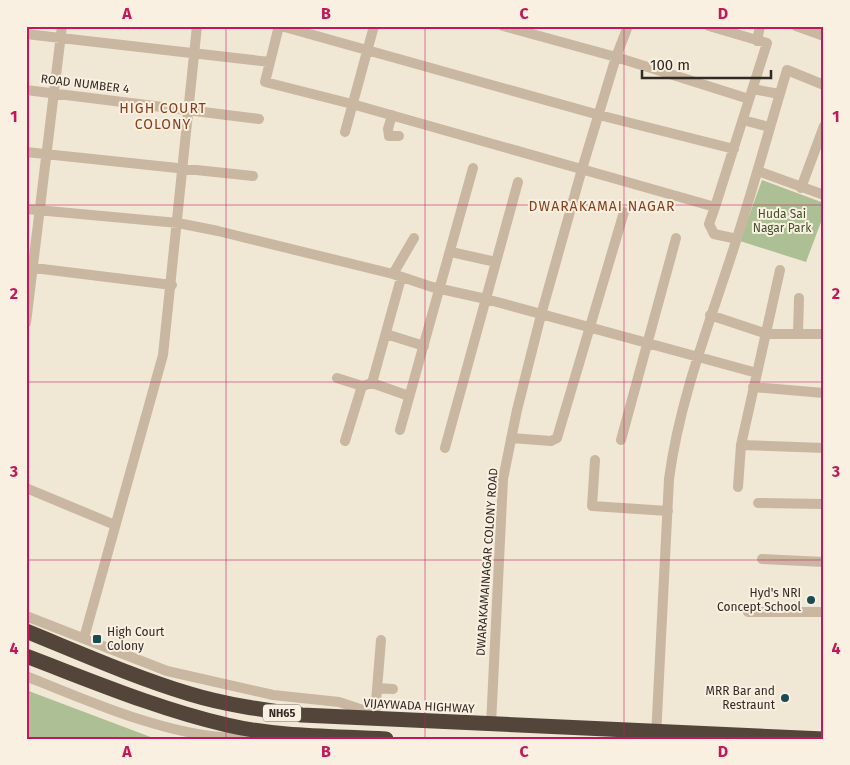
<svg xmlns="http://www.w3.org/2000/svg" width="850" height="765" font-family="'Fira Sans',sans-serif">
  <rect width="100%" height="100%" fill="#f1e7d5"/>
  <path fill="#adc095" d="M762 180 824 203V214L806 262 740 241Z
    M26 690 156 739H26Z"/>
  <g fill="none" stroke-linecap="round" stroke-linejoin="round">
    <path stroke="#c9b7a1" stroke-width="10" d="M279 26 265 82 352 104 715 207 767 43 709 26
      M281 26 599 115 734 149
      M503 26 616 57 749 99
      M796 26 824 36
      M26 34 270 62
      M757 41 760 26
      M753 89 779 94
      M26 90 259 119
      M392 115 388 129 389 136H399
      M743 120 769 127
      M345 132 374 26
      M26 152 253 176
      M758 171 824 195
      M801 188 824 126
      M715 207 709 224 714 234 737 239
      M26 209 178 223 218 231 393 274 432 287 486 299 757 373
      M451 252 496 262
      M26 267 172 285
      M393 274 414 238
      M401 278 372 383 409 396
      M710 315 767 334H824
      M26 323 62 26
      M386 334 424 346
      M798 334 799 298
      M337 378 362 386
      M753 387 824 393
      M400 430 473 168
      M511 438 551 441 557 438 624 212
      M621 440 676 238
      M345 441 362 386 372 383
      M741 445 824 448
      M445 448 518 182
      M595 460 592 506 668 511
      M738 487 741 445 780 270
      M26 488 115 525
      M758 503 824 504
      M762 559 824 562
      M748 612H824
      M26 616 167 671 273 695 339 702 375 714
      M84 638 163 355 197 26
      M26 676C88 701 167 736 234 738 241 738 249 734 256 733
      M378 688 393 689
      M375 714 381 640
      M491 725 503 479 517 410 541 315 582 169 616 57 628 26
      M656 737 669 479C680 396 712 317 737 238 755 182 770 126 787 70L824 85"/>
    <path stroke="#54453b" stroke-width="15" d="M26 631C80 653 134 677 190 694 226 705 264 710 302 715L824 739
      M26 656C92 681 158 709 227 725 278 737 333 736 386 739"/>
  </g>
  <path fill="none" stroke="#c2185b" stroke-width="1" stroke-opacity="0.55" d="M226 26V739M425 26V739M624 26V739M26 205H824M26 382H824M26 560H824"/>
  <g fill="#194b55" stroke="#f9f0e1" stroke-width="2">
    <circle cx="811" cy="600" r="5"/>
    <rect x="92" y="634" width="10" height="10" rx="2.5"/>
    <circle cx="785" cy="698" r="5"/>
  </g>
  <g text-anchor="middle" stroke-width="4" stroke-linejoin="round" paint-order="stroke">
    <rect fill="#f9f0e1" stroke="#6e655d" stroke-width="1" x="263" y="704.5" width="38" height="17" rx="4"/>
    <g font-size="11" font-weight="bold" fill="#332a24">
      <text x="282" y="717">NH65</text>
    </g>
    <g font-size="12" fill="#332a24" stroke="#f9f0e1">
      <text transform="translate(85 84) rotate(7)" y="4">ROAD NUMBER 4</text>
      <text transform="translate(487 562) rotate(-86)" y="4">DWARAKAMAINAGAR COLONY ROAD</text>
      <text transform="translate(419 706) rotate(3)" y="4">VIJAYWADA HIGHWAY</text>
    </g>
    <g font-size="12" fill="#3e5227" stroke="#f9f0e1">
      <text x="782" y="218">Huda Sai<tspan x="782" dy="14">Nagar Park</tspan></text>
    </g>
    <g font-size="12" fill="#332a24" stroke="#f9f0e1" text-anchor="end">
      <text x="801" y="597">Hyd's NRI<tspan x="801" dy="14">Concept School</tspan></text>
      <text x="107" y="636" text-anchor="start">High Court<tspan x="107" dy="14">Colony</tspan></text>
      <text x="775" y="695">MRR Bar and<tspan x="775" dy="14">Restraunt</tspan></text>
    </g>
    <g font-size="14" letter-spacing="1" fill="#843f1b" stroke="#f9f0e1">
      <text x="163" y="113">HIGH COURT<tspan x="163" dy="16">COLONY</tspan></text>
      <text x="602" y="211">DWARAKAMAI NAGAR</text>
    </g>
  </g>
  <rect width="850" height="765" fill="none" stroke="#f9f0e1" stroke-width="55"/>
  <path d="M642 70v8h129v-8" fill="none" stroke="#332a24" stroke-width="2.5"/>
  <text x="650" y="70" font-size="15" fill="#332a24" stroke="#f9f0e1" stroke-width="4" paint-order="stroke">100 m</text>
  <rect x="28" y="28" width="794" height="710" fill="none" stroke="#c2185b" stroke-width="2"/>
  <g font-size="16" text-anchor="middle" font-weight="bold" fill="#c2185b">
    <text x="127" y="19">A</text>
    <text x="326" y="19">B</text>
    <text x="524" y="19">C</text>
    <text x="723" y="19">D</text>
    <text x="14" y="122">1</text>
    <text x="836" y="122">1</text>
    <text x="14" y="299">2</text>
    <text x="836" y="299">2</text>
    <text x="14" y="477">3</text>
    <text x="836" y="477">3</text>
    <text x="14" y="654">4</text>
    <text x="836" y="654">4</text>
    <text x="127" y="757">A</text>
    <text x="326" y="757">B</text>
    <text x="524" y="757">C</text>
    <text x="723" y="757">D</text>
  </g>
</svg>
